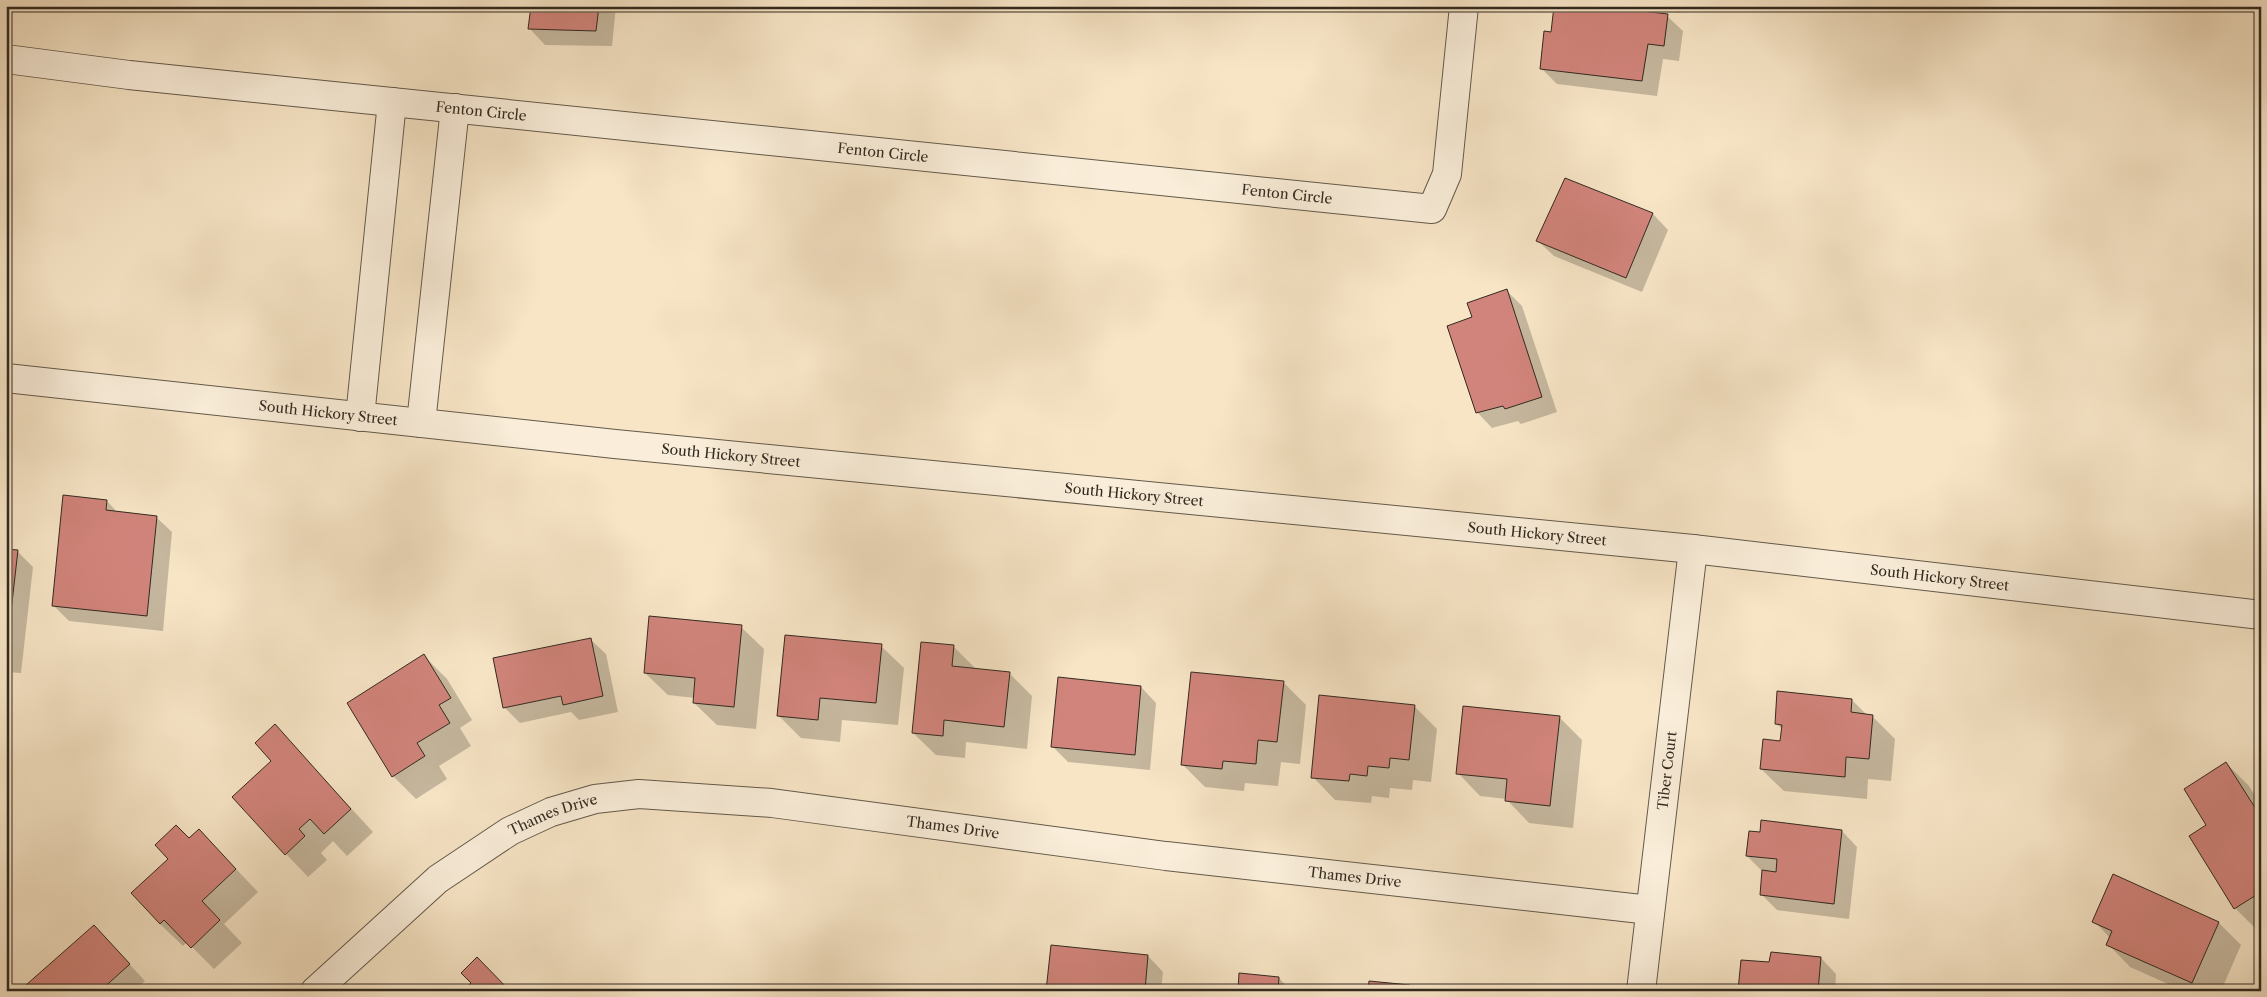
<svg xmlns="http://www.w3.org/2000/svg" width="2267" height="997" font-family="'Libre Caslon Text',serif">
  <rect width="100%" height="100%" fill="#f7e5c6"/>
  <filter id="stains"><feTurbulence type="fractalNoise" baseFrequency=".004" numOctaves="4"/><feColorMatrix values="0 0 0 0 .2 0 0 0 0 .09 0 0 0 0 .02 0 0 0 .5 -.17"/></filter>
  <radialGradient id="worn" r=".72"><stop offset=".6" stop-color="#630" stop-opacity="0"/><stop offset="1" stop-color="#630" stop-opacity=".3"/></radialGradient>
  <path fill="#0003" d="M532 6H616L612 46 545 45 530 29Z
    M1615 6H1680V13Z
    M1667 16 1683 31 1679 61 1663 59 1657 96 1557 84 1542 69Z
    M1566 180 1653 214 1668 230 1642 292 1554 256 1538 241Z
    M1506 290 1522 306 1557 412 1521 424 1518 421 1492 428 1477 412 1474 318Z
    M107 501 118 513 156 517 172 532 163 631 69 621 53 605Z
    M6 550 18 552 33 567 21 673 6 672Z
    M741 627 764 649 756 729 717 725 694 703 695 698 668 695 645 673Z
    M590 639 606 654 618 712 579 720 571 712 520 723 504 707Z
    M881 646 904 668 898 725 842 720 840 742 801 738 779 716Z
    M953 646 976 669 1009 673 1032 696 1027 749 966 742 965 758 936 755 913 733Z
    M424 656 447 679 472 720 460 728 471 746 439 766 447 779 416 799 393 776Z
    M1283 682 1306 705 1300 764 1281 762 1278 786 1245 783 1244 791 1205 787 1183 765Z
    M1141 687 1156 703 1150 770 1068 762 1052 746Z
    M1852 700 1867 715 1872 716 1895 739 1891 781 1868 779 1867 799 1784 791 1761 769 1781 742 1783 730 1776 723Z
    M1414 706 1437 729 1431 782 1413 780 1412 790 1390 788 1389 798 1372 796 1371 803 1335 800 1313 777Z
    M1559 717 1582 740 1573 828 1529 823 1506 799 1480 796 1458 773Z
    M275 726 373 832 347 856 333 841 321 853 327 860 308 877 286 854 273 761Z
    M2226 763 2249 786 2261 805V928L2257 930 2235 908 2208 825Z
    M1842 831 1857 847 1849 919 1777 910 1761 894 1763 872 1747 856 1761 833Z
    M189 840 221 853 258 892 224 924 242 943 214 969 187 942 183 946 160 924Z
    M2114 876 2219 923 2241 945 2221 991H2184L2130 967 2108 944 2110 938 2094 921Z
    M94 926 145 981 133 991H33Z
    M1148 956 1163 972 1161 991H1047Z
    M1821 958 1836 974 1835 991 1739 990 1771 964Z
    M1279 978 1291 991H1239Z"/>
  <path fill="#d1847b" stroke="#322a20" d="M531 6H599L596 31 528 29Z
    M1554 6H1597L1668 14 1664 46 1648 44 1642 81 1540 69 1544 31 1551 32Z
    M1565 178 1653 213 1626 278 1536 241Z
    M1507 289 1542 397 1505 409 1503 406 1476 413 1447 326 1472 317 1467 303Z
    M63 495 107 500 106 510 157 516 147 616 52 606Z
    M6 549 18 550 6 655Z
    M649 616 742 625 734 707 693 703 695 678 644 673Z
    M785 635 882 644 876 703 820 698 818 720 777 716Z
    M591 638 603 696 563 705 561 696 503 708 493 658Z
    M921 642 954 645 952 666 1010 672 1004 727 944 720 943 736 912 733Z
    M424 654 451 698 439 705 450 723 417 743 425 756 392 777 347 703Z
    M1191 672 1284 681 1277 742 1258 740 1256 764 1223 761 1222 769 1181 765Z
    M1058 677 1141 686 1135 755 1051 747Z
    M1777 691 1852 699 1851 712 1873 715 1869 759 1846 757 1845 777 1760 769 1763 739 1780 741 1782 725 1775 724Z
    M1319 695 1415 705 1409 760 1390 758 1389 768 1368 766 1367 776 1350 774 1349 781 1311 778Z
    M1463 706 1560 716 1550 806 1505 801 1507 779 1456 774Z
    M275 724 351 809 324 834 310 819 299 829 305 836 285 855 232 797 271 761 255 743Z
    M2226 762 2261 817V892L2234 909 2189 836 2206 825 2184 789Z
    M1761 820 1842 830 1834 904 1760 895 1762 870 1776 872 1777 859 1746 856 1749 831 1760 832Z
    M176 825 189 838 199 829 236 869 202 901 220 920 191 948 164 920 160 924 131 893 168 859 155 845Z
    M2113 874 2219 922 2192 983 2106 945 2112 931 2092 922Z
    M94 925 130 964 100 991H31L26 985Z
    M1051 945 1148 955 1145 991H1046Z
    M1771 952 1821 957 1818 991 1738 990 1741 960 1769 962Z
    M477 957 510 991H463L471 983 461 973Z
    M1239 973 1279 977 1278 991H1238Z
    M1369 981 1410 985 1409 991H1368Z"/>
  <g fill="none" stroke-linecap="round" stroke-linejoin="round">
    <defs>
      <g id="minor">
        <path id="s1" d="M6 59 129 75 1432 209 1447 174 1464 6"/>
        <path id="s2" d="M6 378 615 444 1693 549 2261 615"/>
        <path d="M360 417 392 102"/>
        <path d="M421 423 455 108"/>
        <path id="s3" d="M315 991 438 879 510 831 551 812 595 799 639 794 772 803 1166 856 1650 910"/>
        <path id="s4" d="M1641 991 1693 549"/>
      </g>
    </defs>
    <use href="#minor" stroke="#63594a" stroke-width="30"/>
    <use href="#minor" stroke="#faeeda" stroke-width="28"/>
  </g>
  <g text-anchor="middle" stroke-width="4" stroke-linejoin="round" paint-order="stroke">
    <g font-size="14" fill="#322a20" stroke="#faeeda">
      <text dy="5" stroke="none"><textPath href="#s1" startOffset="478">Fenton Circle</textPath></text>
      <text dy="5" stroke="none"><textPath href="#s1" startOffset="882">Fenton Circle</textPath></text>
      <text dy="5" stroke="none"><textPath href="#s1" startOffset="1288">Fenton Circle</textPath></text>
      <text dy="5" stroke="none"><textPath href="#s2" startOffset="324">South Hickory Street</textPath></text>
      <text dy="5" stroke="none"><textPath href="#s2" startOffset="729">South Hickory Street</textPath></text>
      <text dy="5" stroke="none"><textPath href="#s2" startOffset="1134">South Hickory Street</textPath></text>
      <text dy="5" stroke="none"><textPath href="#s2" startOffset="1539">South Hickory Street</textPath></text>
      <text dy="5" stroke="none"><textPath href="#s2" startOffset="1944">South Hickory Street</textPath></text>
      <text dy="5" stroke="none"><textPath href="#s4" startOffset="222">Tiber Court</textPath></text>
      <text dy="5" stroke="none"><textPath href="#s3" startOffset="299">Thames Drive</textPath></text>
      <text dy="5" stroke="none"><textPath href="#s3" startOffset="704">Thames Drive</textPath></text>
      <text dy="5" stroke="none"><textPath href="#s3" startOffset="1109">Thames Drive</textPath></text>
    </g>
  </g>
  <rect width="2267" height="997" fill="none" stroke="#f7e5c6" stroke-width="25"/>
  <rect x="8" y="8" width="2252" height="982" fill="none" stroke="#322a20" stroke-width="2.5"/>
  <rect x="12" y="12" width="2242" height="972" fill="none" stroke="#322a20"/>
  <rect width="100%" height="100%" filter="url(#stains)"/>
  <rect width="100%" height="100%" fill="url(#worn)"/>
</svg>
